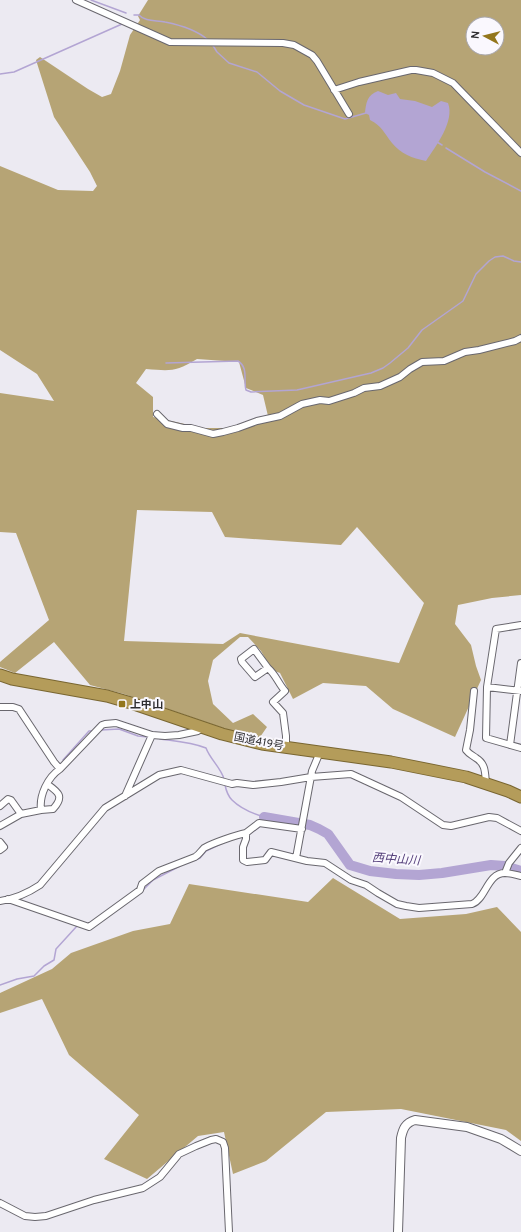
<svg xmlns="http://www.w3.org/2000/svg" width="521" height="1232" font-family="Overpass,'Noto Sans JP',sans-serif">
  <rect width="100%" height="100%" fill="#eceaf2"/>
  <path fill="#b6a475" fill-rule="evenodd" d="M148 0H521V595L492 598 458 605 455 624 471 645 476 666 481 680 455 737 393 709 366 686 323 683 293 699 280 673 272 670 261 651 248 637H240L213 660 208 681 213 704 233 723 253 714 267 727 258 740 124 694 90 685 54 642 15 673 0 667V662L49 620 16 533 0 532V393L54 401 37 374 0 350V166L58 190 93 191 97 186 90 172 54 117 36 60 40 57 88 89 102 97 111 94 120 71 130 35 140 20 138 16ZM473 24H497V48H473ZM197 359 239 362 246 388 263 395 268 416 235 428H203L153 417V397L136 383 146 369C171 371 175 372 197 359ZM137 510 212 512 225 537 341 545 357 527 424 603 399 663 240 633 223 644 124 641Z
    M333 878 400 919 466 914 497 907 521 932V1141L506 1130 401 1109 326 1112 266 1161 233 1174 224 1132 198 1136 147 1179 104 1159 139 1115 69 1055 42 999 0 1013V993L52 969 71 953 133 931 170 924 189 884 308 902Z"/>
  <path fill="#b3a5d3" d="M378 91 388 95 396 93 400 99 415 101 432 107 441 101 448 103C455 121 436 146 426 161 412 158 401 154 392 143 384 133 382 126 370 120L369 115 365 113C366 103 367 95 378 91Z"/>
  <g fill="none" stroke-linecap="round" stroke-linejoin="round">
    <path stroke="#b3a5d3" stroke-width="1.5" d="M91 0 126 13
      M134 15H139C145 22 157 20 165 22 180 25 197 30 208 40
      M212 44 217 52 229 63 257 72 280 91 304 105 345 119 366 113
      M0 74 14 72 122 24
      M437 142 442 145
      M446 148 485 172 521 191
      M166 363 238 361C249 368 243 380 246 390L251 392 297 390 371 373 383 368 390 363 408 348 422 330 463 301 476 274 489 261 495 257 503 256 514 261 521 262
      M101 730 119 729 138 736 148 737
      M160 739C175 741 191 742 206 748 210 759 221 768 224 779
      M63 760 89 731H93
      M225 785C226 790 228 796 232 800 240 808 254 814 264 817L263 821
      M248 835 261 826
      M195 860 200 858 206 851 225 842
      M141 892 153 880 180 866
      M0 985 17 979 34 976 44 966 54 960 56 949 77 926H78"/>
    <path stroke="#b3a5d3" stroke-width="10" d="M264 817 310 825 319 829 328 834 350 865 370 871 396 874 419 875 442 873 491 865 505 866 521 871"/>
    <defs>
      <path id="minor" d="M76 0 170 42 283 43 294 45 312 55 317 61 349 114
        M334 90 359 82 411 70H416L433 73 453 83 521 153
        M157 414 167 424 183 428H191L213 434 223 432 238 428 257 421 280 416 302 404 320 400 329 401 354 393 364 388 380 386 400 377 410 369 422 362 444 361 465 352 479 350 515 341 521 338
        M521 625 496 629 487 687 486 738 521 748
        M268 668 254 649 241 659 242 662 255 677 268 668C276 675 278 683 285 691L273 702 283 713 286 736V747
        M487 687 521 691
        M474 691 470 730 466 750C469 754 472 755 476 758 486 764 485 773 486 784
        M0 707H13L19 709 54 762 60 769
        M510 745 521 663
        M125 796 152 735
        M0 806 8 799 11 800 21 814
        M41 810 53 809C65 796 58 792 47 784
        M0 826 21 814 41 810C39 795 48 777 60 769L102 725 105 724 116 723 152 735 165 736 179 735 198 731 203 727
        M246 833 259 823 302 829
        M0 842 4 847 0 850
        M296 858 312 771 320 752
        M505 873 509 863 521 848
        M8 899 89 927 140 890 142 884 159 871 195 857C199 855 201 851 204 848 213 843 236 835 246 833V839L243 847V860L247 862 265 860 271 852 307 861 325 863 351 880 366 885 378 893 397 904 406 906 419 908 472 904C486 899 487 873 505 873 510 873 516 875 521 876
        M0 901C14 899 28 893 40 885L105 808 159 775 181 770 232 784 237 783 253 785 281 782 311 777 351 774 401 797 443 825 451 826 489 817 497 818 521 831
        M0 1203 25 1216 35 1217 46 1216 94 1200 143 1188 160 1177 179 1154 196 1146 211 1140 216 1139 223 1142 225 1148 229 1232"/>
      <path id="tertiary" d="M398 1232 401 1138C403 1129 405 1123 415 1120L467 1127 501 1139 521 1151"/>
      <path id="trunk" d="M0 675 12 679 107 696 131 703 222 734 262 744 391 762 466 777 508 791 521 797"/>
    </defs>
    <use href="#minor" stroke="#69676e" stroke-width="8"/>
    <use href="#tertiary" stroke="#69676e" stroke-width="10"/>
    <use href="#trunk" stroke="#796631" stroke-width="13"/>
    <use href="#minor" stroke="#fff" stroke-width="6"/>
    <use href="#tertiary" stroke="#fff" stroke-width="8"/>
    <use href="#trunk" stroke="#b49c5a" stroke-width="11"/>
  </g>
  <rect fill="#93761c" stroke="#faf8fe" stroke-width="1.5" x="118" y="700" width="8" height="8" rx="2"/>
  <g text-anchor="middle" stroke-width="4" stroke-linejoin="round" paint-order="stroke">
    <g font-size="11" font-weight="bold" fill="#2f2e31" stroke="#faf8fe" text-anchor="start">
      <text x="130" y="708">上中山</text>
    </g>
    <g font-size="11" fill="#2f2e31" stroke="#faf8fe">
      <text transform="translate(259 741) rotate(11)" y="4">国道419号</text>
    </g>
    <g font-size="12" font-style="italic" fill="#543f7a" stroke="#faf8fe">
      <text transform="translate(396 859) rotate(4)" y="4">西中山川</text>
    </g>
  </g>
  <g transform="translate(485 36) rotate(277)"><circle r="19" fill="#faf8fe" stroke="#a9a7ac"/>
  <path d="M0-3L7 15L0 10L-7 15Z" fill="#93761c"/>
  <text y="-6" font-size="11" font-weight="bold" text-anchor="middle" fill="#2f2e31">N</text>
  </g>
</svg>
